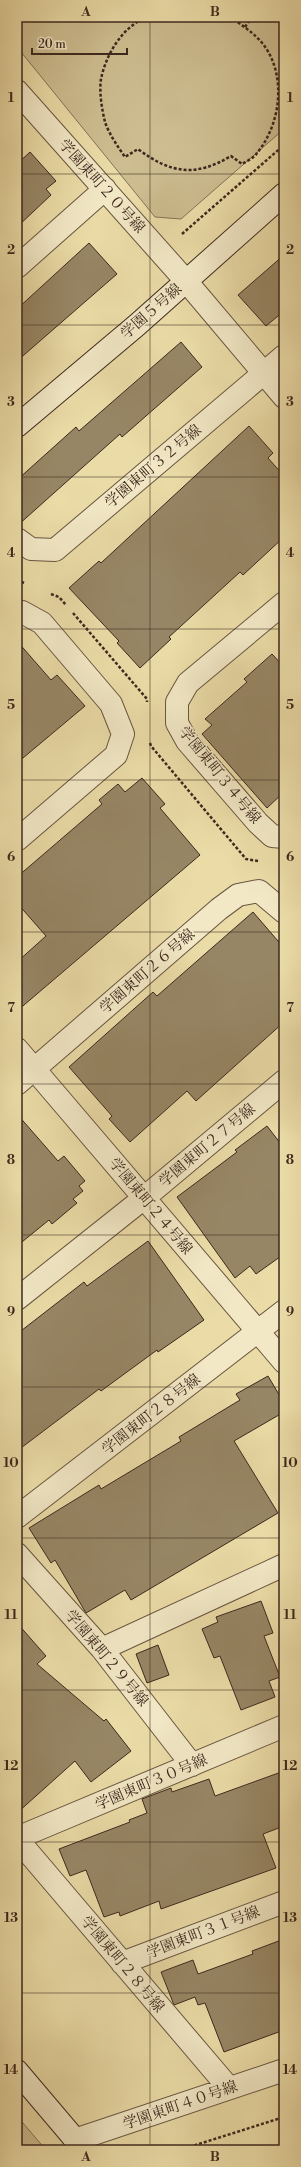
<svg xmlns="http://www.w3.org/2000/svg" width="301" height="2167" font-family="'Libre Bodoni','Noto Serif JP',serif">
  <rect width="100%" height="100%" fill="#ebdca7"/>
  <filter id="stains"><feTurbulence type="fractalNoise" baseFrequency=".005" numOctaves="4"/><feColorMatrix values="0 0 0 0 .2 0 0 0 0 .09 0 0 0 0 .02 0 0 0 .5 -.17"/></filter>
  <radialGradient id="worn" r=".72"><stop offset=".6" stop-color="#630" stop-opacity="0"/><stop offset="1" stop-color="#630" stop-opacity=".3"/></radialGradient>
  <path fill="#cdbd90" stroke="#857257" d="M17 17H284V129L181 219 155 217 17 47Z
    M17 2116 46 2150H17Z"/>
  <path fill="#978665" stroke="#3d281e" d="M30 152 56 181 46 189 51 195 17 227V164Z
    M89 243 117 274 17 361V309Z
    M284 255V311L266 326 238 295Z
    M181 342 202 367 122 437 120 434 17 526V480L76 427 79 431Z
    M249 426 273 453 268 458 284 476V537L243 575 240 572 169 637 171 639 140 668 117 643 119 641 69 588 99 561 101 563Z
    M17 641 51 680 57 675 85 706 17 763Z
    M272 654 284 667V792L267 808 202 734 212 725 205 719 247 682 244 679Z
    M142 778 165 804 160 808 200 855 17 1011V962L46 936 17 903V877L102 804 99 800 118 784 125 792Z
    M253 912 284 948V1022L196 1101 187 1091 130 1142 109 1119 112 1116 69 1067 153 992 157 996Z
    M17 1114 58 1161 64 1156 85 1181 79 1186 83 1191 73 1199 77 1203 52 1224 49 1220 17 1246Z
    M267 1126 284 1148V1254L256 1274 250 1266 235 1278 177 1197 237 1152 235 1150Z
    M148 1241 204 1320 158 1352 157 1350 101 1391 99 1389 17 1451V1334L84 1282 87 1286Z
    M268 1376 284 1403V1412L234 1441 278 1513 131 1600 125 1590 86 1613 55 1560 51 1563 29 1528 99 1485 101 1489 181 1441 179 1437 240 1400 236 1394Z
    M261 1601 273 1633 264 1636 280 1677 269 1681 275 1697 241 1710 220 1656 214 1658 202 1629 218 1622 216 1617Z
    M17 1623 46 1656 37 1664 104 1721 106 1719 131 1751 91 1782 75 1761 17 1813Z
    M158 1645 169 1675 147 1683 136 1654Z
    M284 1771V1826L263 1834 276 1868 161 1909 159 1901 120 1916 119 1912 104 1917 86 1870 70 1876 59 1849 130 1822 129 1820 147 1813 142 1799 171 1788 172 1792 209 1779 215 1796Z
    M284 1939V2030L224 2052 205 2003 198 2005 195 1997 174 2005 161 1972 193 1960 198 1974 253 1954 252 1951Z"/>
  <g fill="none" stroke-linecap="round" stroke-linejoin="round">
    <defs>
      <path id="street" d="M17 91 186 281 284 397
        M17 267 105 189
        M17 539 31 549 55 550 284 356
        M284 603 188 683 177 702V723L187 741 258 823 272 836 284 837
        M17 612H22L42 623 111 704 123 734 116 755 17 840
        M17 1049 284 1362
        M17 1084 219 909 238 895 259 891 284 912
        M17 1299 144 1198 284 1081
        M17 1517 284 1311
        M17 1554 102 1649 192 1765
        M102 1649 284 1565
        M17 1838 284 1726
        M17 1839 229 2088
        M122 1963 284 1902
        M75 2140 284 2070"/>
      <path id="secondary" d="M17 426 137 325 284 194
        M17 2071 84 2150"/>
    </defs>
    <use href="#street" stroke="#685540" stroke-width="24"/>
    <use href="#secondary" stroke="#3d281e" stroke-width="24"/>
    <path stroke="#3d281e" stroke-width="2.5" stroke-dasharray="3 2" stroke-linecap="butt" d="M147 17C123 26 106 54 101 79 99 92 102 110 105 122 109 134 118 147 125 157L138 149C171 174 196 177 231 156L242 164C247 161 254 158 257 153 281 124 287 75 263 44 254 33 242 25 230 17
      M245 27 252 17
      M182 234 284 145
      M17 580 24 583
      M51 594 59 597 66 605
      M73 613 147 699V702
      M150 743 151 746 246 859 258 861
      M180 2150 284 2117"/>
    <use href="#street" stroke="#f2e8c6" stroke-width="22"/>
    <use href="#secondary" stroke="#f2e8c6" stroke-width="22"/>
  </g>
  <path fill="none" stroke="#3d281e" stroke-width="1" stroke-opacity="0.55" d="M150 17V2150M17 174H284M17 325H284M17 477H284M17 629H284M17 780H284M17 932H284M17 1084H284M17 1235H284M17 1387H284M17 1538H284M17 1690H284M17 1842H284M17 1993H284"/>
  <g text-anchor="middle" stroke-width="3" stroke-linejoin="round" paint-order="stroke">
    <g font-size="15" fill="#3d281e" stroke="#f2e8c6">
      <text transform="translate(102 186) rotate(48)" y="5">学園東町２０号線</text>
      <text transform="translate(151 311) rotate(-41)" y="5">学園５号線</text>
      <text transform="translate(153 466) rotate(-40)" y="5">学園東町３２号線</text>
      <text transform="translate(220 775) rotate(51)" y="5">学園東町３４号線</text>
      <text transform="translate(147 971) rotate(-41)" y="5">学園東町２６号線</text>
      <text transform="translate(207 1145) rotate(-40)" y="5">学園東町２７号線</text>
      <text transform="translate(151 1206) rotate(50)" y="5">学園東町２４号線</text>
      <text transform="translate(151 1414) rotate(-38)" y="5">学園東町２８号線</text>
      <text transform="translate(107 1658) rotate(50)" y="5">学園東町２９号線</text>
      <text transform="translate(151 1782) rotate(-23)" y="5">学園東町３０号線</text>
      <text transform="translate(203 1932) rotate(-21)" y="5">学園東町３１号線</text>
      <text transform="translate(123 1964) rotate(50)" y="5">学園東町２８号線</text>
      <text transform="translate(180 2105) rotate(-19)" y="5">学園東町４０号線</text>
    </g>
  </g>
  <rect width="301" height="2167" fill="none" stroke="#ebdca7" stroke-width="44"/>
  <path d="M32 48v6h95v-6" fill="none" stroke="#3d281e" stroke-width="2"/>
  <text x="38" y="48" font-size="12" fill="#3d281e" stroke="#f2e8c6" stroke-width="3" paint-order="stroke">20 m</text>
  <rect x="22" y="22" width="257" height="2123" fill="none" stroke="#3d281e" stroke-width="1.5"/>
  <g font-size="13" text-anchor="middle" font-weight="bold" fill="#3d281e">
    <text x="86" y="16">A</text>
    <text x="215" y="16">B</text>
    <text x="11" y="102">1</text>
    <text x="290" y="102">1</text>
    <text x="11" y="254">2</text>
    <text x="290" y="254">2</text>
    <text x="11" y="406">3</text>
    <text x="290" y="406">3</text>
    <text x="11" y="557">4</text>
    <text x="290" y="557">4</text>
    <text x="11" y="709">5</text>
    <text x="290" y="709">5</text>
    <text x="11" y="861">6</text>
    <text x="290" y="861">6</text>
    <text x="11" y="1012">7</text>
    <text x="290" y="1012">7</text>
    <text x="11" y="1164">8</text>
    <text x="290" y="1164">8</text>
    <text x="11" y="1316">9</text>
    <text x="290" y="1316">9</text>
    <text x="11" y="1467">10</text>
    <text x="290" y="1467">10</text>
    <text x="11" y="1619">11</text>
    <text x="290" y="1619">11</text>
    <text x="11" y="1770">12</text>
    <text x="290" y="1770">12</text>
    <text x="11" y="1922">13</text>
    <text x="290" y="1922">13</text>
    <text x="11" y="2074">14</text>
    <text x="290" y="2074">14</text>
    <text x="86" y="2161">A</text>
    <text x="215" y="2161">B</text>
  </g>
  <rect width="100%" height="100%" filter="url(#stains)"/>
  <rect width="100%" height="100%" fill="url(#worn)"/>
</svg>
